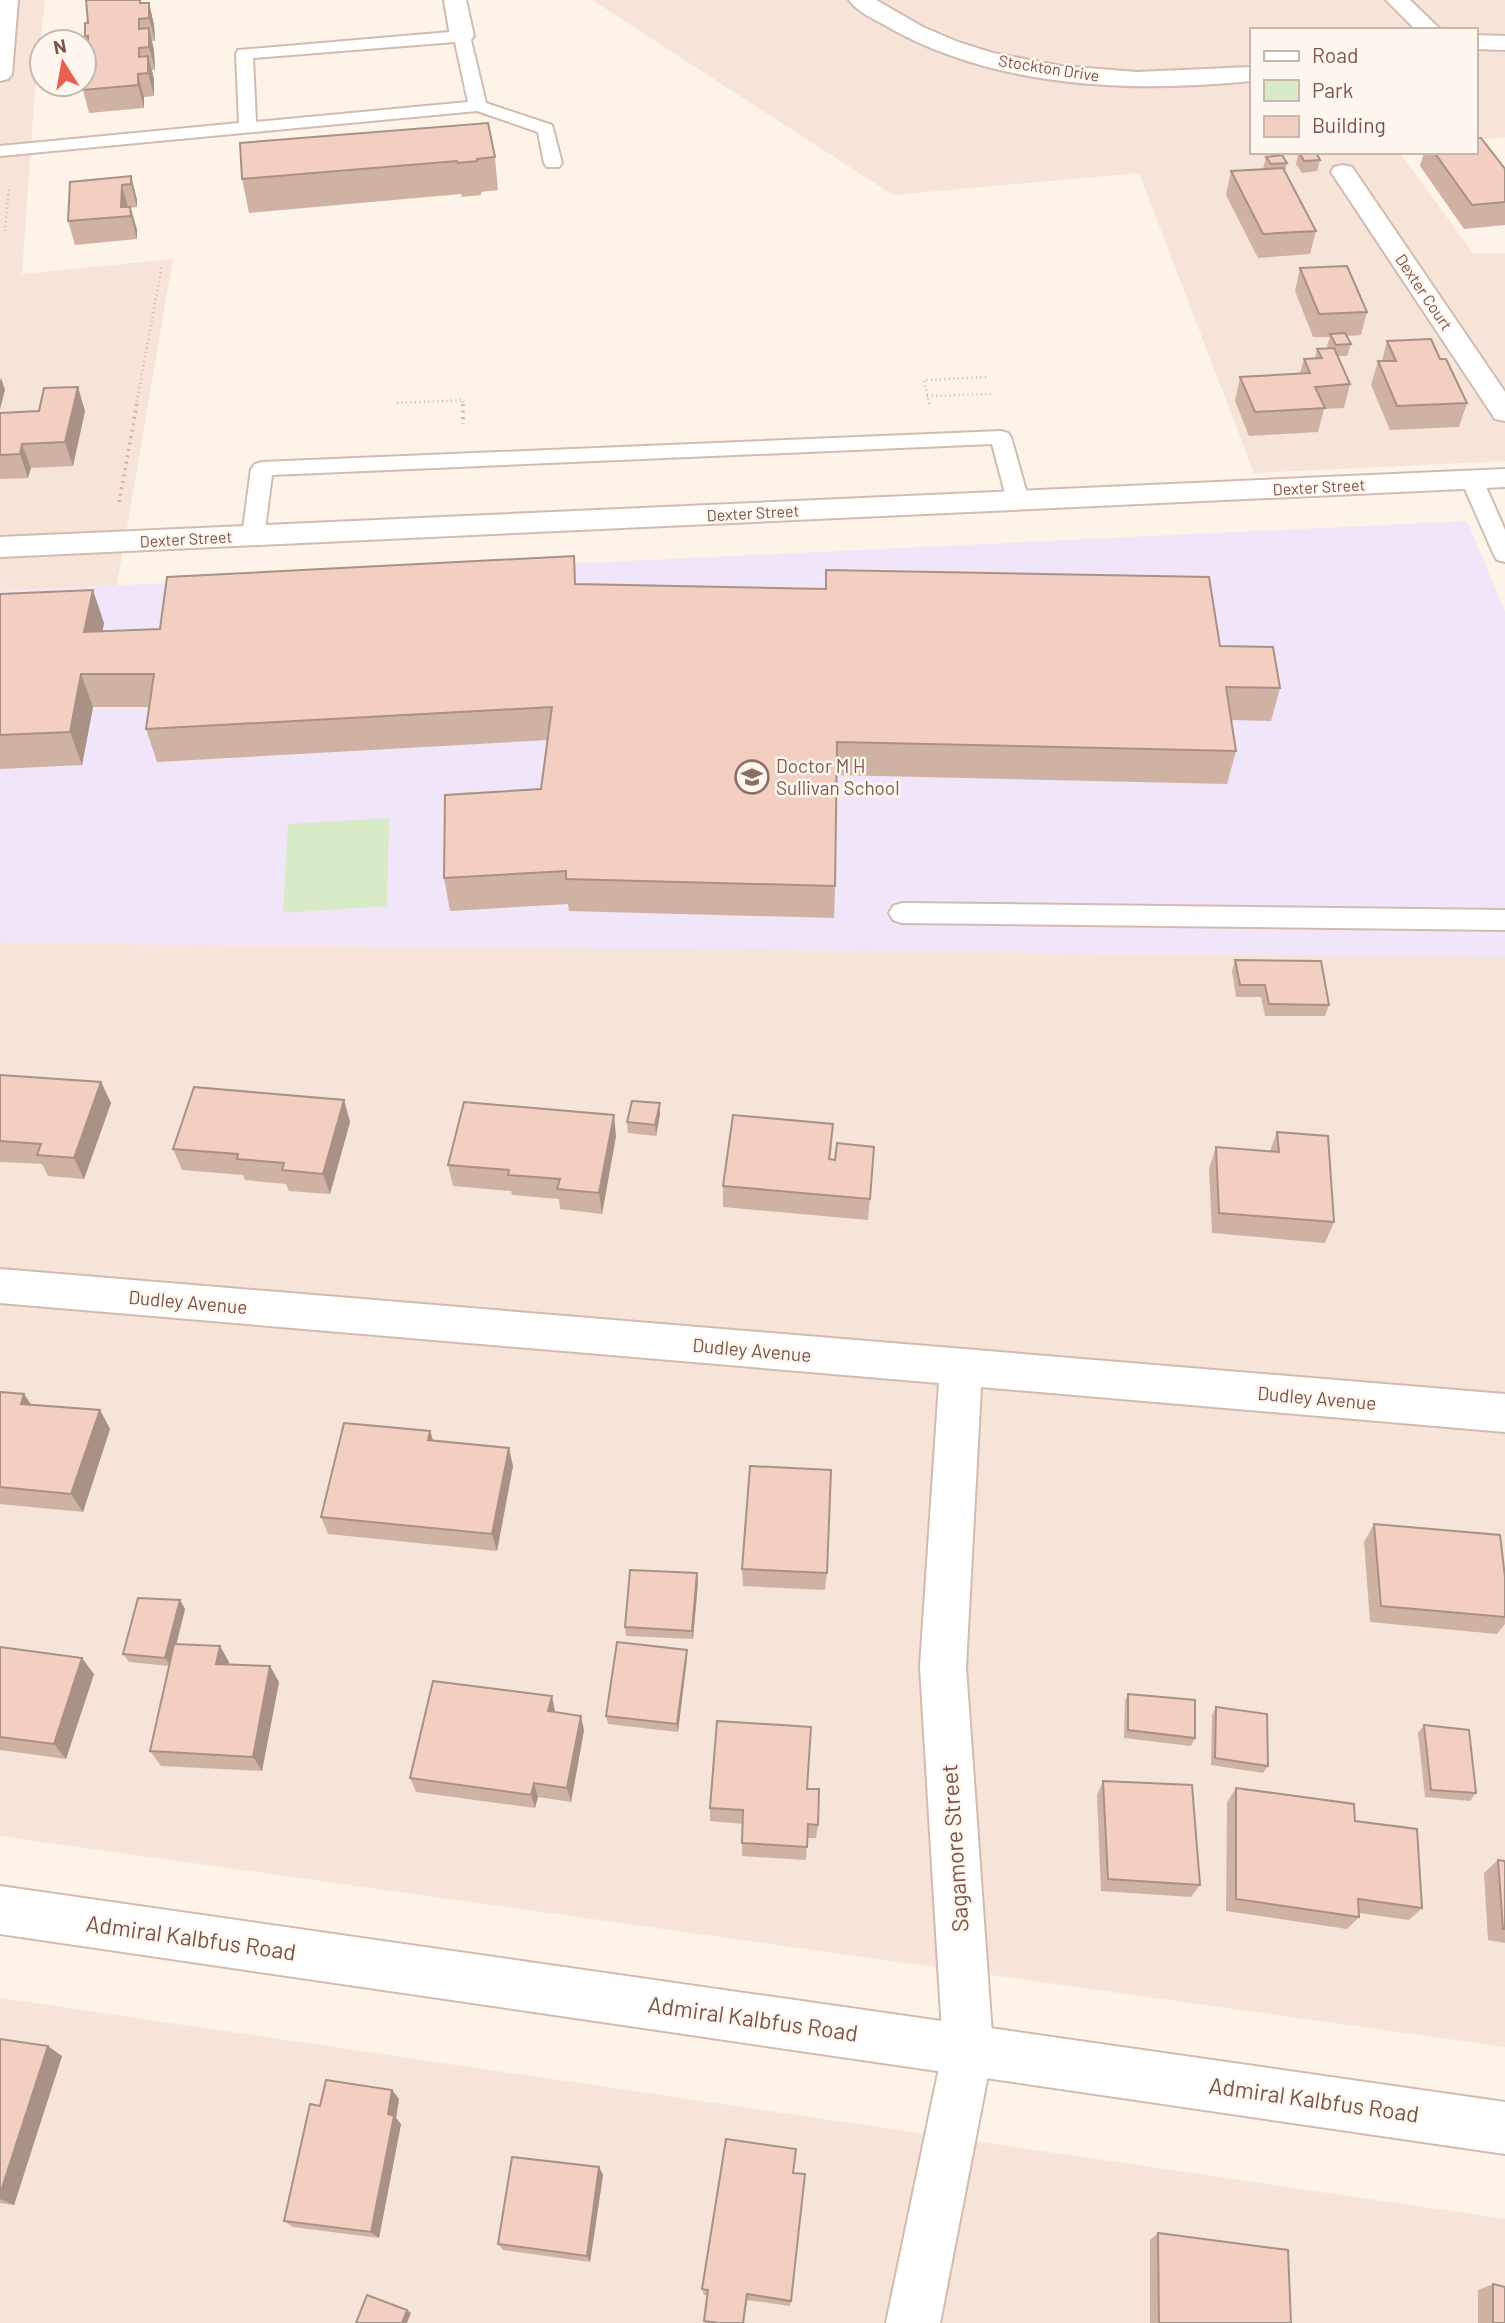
<svg xmlns="http://www.w3.org/2000/svg" width="1505" height="2323" font-family="Barlow,sans-serif">
  <rect width="100%" height="100%" fill="#fdf3e9"/>
  <path fill="#f5e4d7" d="M0 0H45L34 103 22 274 173 259 117 585 0 591Z
    M592 0H1505V137L1475 140V30H1251V152H1399L1473 253H1505V461L1254 473 1139 173 893 195Z
    M0 943 1505 957V2047L0 1836Z
    M0 1998 1505 2219V2323H0Z"/>
  <path fill="#f0e5f9" d="M1467 521 1505 611V957L0 943V591Z"/>
  <path fill="#d9ebc6" d="M389 818 387 906 283 913 288 824Z"/>
  <g fill="none" stroke-linecap="round" stroke-linejoin="round">
    <defs>
      <path id="service" d="M462 31 470 36 486 103 552 125 562 163 559 167H547L544 163 538 132 477 111 0 156V146L239 123 236 54 238 50ZM455 42 468 102 256 122 253 58Z
        M1001 431 1008 433 1011 437 1029 501 1026 506H1010L1007 501 992 444 272 475 264 536 261 541H245L242 536 251 469 255 464 262 462Z
        M1472 473 1479 475 1483 480 1505 530V562L1497 560 1494 555 1461 480 1465 475Z
        M902 903 1505 910V930L902 923 893 920 889 913 893 906Z"/>
      <path id="minor" d="M0 0H18L12 74 8 79 0 81Z
        M444 0H466L474 36 470 41H454L450 36Z
        M849 0H876L923 27 958 42 993 53 1061 66 1137 72 1251 67V81C1131 93 995 88 888 27 876 20 857 12 849 0Z
        M1386 0H1410L1441 30H1416Z
        M1475 35 1505 36V50L1475 49Z
        M1343 165 1352 167 1505 392V421L1495 419 1331 172 1334 167Z
        M1505 469V487L0 557V537Z
        M0 1269 1505 1394V1432L981 1387 966 1667 993 2049 940 2323H886L943 2049 920 1667 939 1383 0 1303Z"/>
      <path id="secondary" d="M0 1886 1505 2102V2154L0 1934Z"/>
    </defs>
    <use href="#service" stroke="#d2bcb0" stroke-width="4"/>
    <use href="#minor" stroke="#d2bcb0" stroke-width="4"/>
    <use href="#secondary" stroke="#d5bbae" stroke-width="4"/>
    <path stroke="#d8b2a2" stroke-width="2.5" stroke-dasharray="1 3.5" stroke-linecap="butt" d="M5 231 9 186
      M927 396 991 394
      M397 403 463 400V406
      M929 404 924 380 987 377
      M136 406 162 265"/>
    <path stroke="#d8b2a2" stroke-width="3.5" stroke-dasharray="2 4.5" stroke-linecap="butt" d="M463 404V424
      M119 502 137 404"/>
    <use href="#service" fill="#fff" fill-rule="evenodd"/>
    <use href="#minor" fill="#fff" fill-rule="evenodd"/>
    <use href="#secondary" fill="#fff" fill-rule="evenodd"/>
  </g>
  <path fill="#d0b2a5" d="M142 3H149L154 25 155 41H152L154 51 155 70H152L154 79V96L144 97V108L89 113 83 90 87 75 84 64V49L88 48 85 36 88 23Z
    M1299 152 1320 160 1317 171 1302 173 1296 164Z
    M1424 152H1475L1505 169V225L1464 229 1420 166Z
    M495 157 498 190 481 192V195L462 197 461 194 249 213 242 179Z
    M1266 157 1287 163 1285 172 1316 231 1310 254 1258 258 1226 195 1231 171 1263 169Z
    M131 176 137 200V207L131 208 137 230V239L75 245 68 221Z
    M1300 268 1367 312 1361 335 1347 336 1351 344 1347 356H1338L1350 384 1344 408 1324 409 1318 432 1249 436 1235 401 1240 377 1300 373 1304 359 1315 358 1317 349 1328 348 1327 346 1330 337H1313L1295 291Z
    M1387 341 1440 359 1467 403 1459 427 1390 430 1371 385 1378 361H1382Z
    M85 411 73 466 31 468 28 478 0 479V413Z
    M576 584 1220 646 1280 688 1271 721 1231 720 1236 751 1227 784 837 775 835 886 834 918 569 911 568 904 450 911 444 878 541 789 548 740 157 762 146 729 149 707H93L82 765 0 769V594L104 623 102 632 160 629Z
    M1235 960 1329 1005 1325 1016H1265L1261 997H1236L1232 971Z
    M0 1075 101 1082 111 1103 84 1179 48 1176 42 1164 0 1162Z
    M344 1100 350 1122 330 1194 289 1191 286 1184 245 1180 243 1175 182 1170 173 1149Z
    M660 1103V1114L656 1136 628 1133 627 1122Z
    M1277 1132 1334 1222 1325 1243 1212 1233 1209 1168 1216 1147 1270 1151Z
    M616 1136 602 1214 560 1209 559 1199 512 1195 511 1191 453 1186 448 1165Z
    M832 1145 830 1159 835 1160 874 1147 868 1220 723 1207V1186Z
    M0 1392 24 1394 31 1404 100 1410 110 1429 83 1512 0 1504Z
    M433 1440 513 1466 497 1551 328 1534 321 1517Z
    M1374 1524 1505 1577V1624L1497 1634 1370 1622 1364 1542Z
    M742 1569 827 1573 825 1590 743 1586Z
    M698 1582 693 1639 626 1636 625 1627Z
    M180 1600 185 1609 176 1644 229 1662V1664L279 1682 262 1771 161 1766 150 1751 169 1666 129 1662 123 1654Z
    M0 1647 94 1674 66 1759 0 1750Z
    M687 1650V1658L678 1732 608 1724 606 1716Z
    M1128 1694 1195 1738 1191 1746 1124 1738 1125 1701Z
    M1216 1707 1268 1766 1263 1773 1211 1765 1212 1715Z
    M555 1712 584 1730 571 1802 538 1797 535 1808 416 1792 410 1778Z
    M1424 1725 1476 1793 1470 1801 1425 1797 1418 1733Z
    M1103 1781 1200 1885 1191 1897 1101 1891 1097 1795Z
    M1236 1788 1355 1821 1422 1908 1409 1920 1359 1913V1917L1347 1929 1226 1911 1227 1802Z
    M807 1789 818 1825 816 1838H807L806 1860 742 1856 743 1824 710 1821V1808Z
    M1498 1860 1505 1861V1943L1488 1940 1484 1873Z
    M0 2039 62 2056 14 2205 0 2203Z
    M392 2090 399 2099 396 2118 401 2124 379 2238 293 2227 284 2221 320 2106Z
    M599 2167 603 2175 590 2262 503 2250 498 2244Z
    M793 2173 805 2174 790 2306 747 2300 744 2323H705L707 2295H704L702 2289Z
    M1158 2233 1291 2323H1150V2240Z
    M1493 2284 1505 2323H1478V2290Z"/>
  <path fill="#a99186" d="M149 3 154 25 155 41 149 18Z
    M149 28 154 51 155 70 149 47Z
    M148 56 154 79V96L148 73Z
    M138 74 144 97V108L138 85Z
    M131 176 137 200V207L131 184Z
    M122 185 128 208 121 207Z
    M130 207 137 230V239L131 216Z
    M1 378 5 390 0 409V381Z
    M78 387 85 411 73 466 65 442Z
    M22 444 31 468 28 478 20 454Z
    M93 590 104 623 96 666 84 632Z
    M81 674 93 707 82 765 70 732Z
    M101 1082 111 1103 84 1179 74 1158Z
    M344 1100 350 1122 330 1194 323 1174Z
    M660 1103V1114L656 1136 655 1125Z
    M614 1115 616 1136 602 1214 599 1193Z
    M24 1394 36 1413 21 1404Z
    M100 1410 110 1429 83 1512 71 1494Z
    M430 1431 436 1449 428 1440Z
    M509 1448 513 1466 497 1551 492 1534Z
    M697 1573 698 1582 693 1639 692 1631Z
    M180 1600 185 1609 171 1666 165 1658Z
    M220 1646 229 1662 226 1679 216 1664Z
    M687 1650V1658L678 1732 677 1724Z
    M82 1658 94 1674 66 1759 54 1744Z
    M270 1666 279 1682 262 1771 253 1757Z
    M552 1696 555 1711 552 1726 548 1711Z
    M581 1716 584 1730 571 1802 567 1788Z
    M534 1783 538 1797 535 1808 531 1795Z
    M48 2046 62 2056 14 2205 0 2199V2194Z
    M392 2090 399 2099 396 2118 401 2124 379 2238 371 2232Z
    M599 2167 603 2175 590 2262 587 2256Z
    M407 2310 411 2313 407 2323H402Z"/>
  <path fill="#f2cfc0" stroke="#a99186" stroke-width="2" d="M86 0H140V3H149V18L139 19V29L149 28V47L139 48V57L148 56V73L138 74V85L83 90 84 75H87V63H84V49L88 48V36H85V23H88Z
    M488 123 495 157 477 159V161L458 163 457 161 242 179 240 143Z
    M1475 138H1481L1505 169V202L1472 205 1434 152H1475Z
    M1299 152H1316L1320 160 1304 161Z
    M1282 155 1287 163 1271 164 1266 157Z
    M1283 168 1316 231 1263 234 1231 171Z
    M131 176V184L122 185 121 207H130L131 216 68 221 70 182Z
    M1347 266 1367 312 1319 314 1300 268Z
    M1345 333 1351 344 1336 345 1330 334Z
    M1431 339 1440 359H1446L1467 403 1397 406 1378 361H1396L1387 341Z
    M1334 348 1350 384 1315 387 1325 408 1255 412 1240 377 1310 373 1304 359 1322 358 1317 349Z
    M78 387 65 442 22 444 20 454 0 455V413L39 411 44 388Z
    M574 556 575 584 826 589V570L1209 577 1220 646 1273 647 1280 688 1226 687 1236 751 837 742 835 886 566 879V871L444 878 445 795 541 789 552 707 146 729 154 674H81L70 732 0 735V594L93 590 84 632 160 629 167 577Z
    M1235 960 1321 961 1329 1005 1269 1004 1265 985H1240Z
    M0 1075 101 1082 74 1158 37 1155 41 1144 0 1141Z
    M194 1087 344 1100 323 1174 282 1170 284 1163 237 1159 238 1154 173 1149Z
    M632 1101 660 1103 655 1125 627 1122Z
    M464 1102 614 1115 599 1193 557 1189 560 1179 508 1175 509 1170 448 1165Z
    M733 1115 833 1124 829 1159 835 1160 837 1143 874 1147 870 1199 723 1186Z
    M1277 1132 1328 1136 1334 1222 1219 1213 1216 1147 1279 1152Z
    M0 1392 24 1394 21 1404 100 1410 71 1494 0 1487Z
    M344 1423 430 1431 428 1440 509 1448 492 1534 321 1517Z
    M750 1466 831 1470 827 1573 742 1569Z
    M1374 1524 1500 1535 1505 1577V1617L1381 1606Z
    M630 1570 697 1573 692 1631 625 1627Z
    M138 1598 180 1600 165 1658 123 1654Z
    M617 1642 687 1650 677 1724 606 1716Z
    M174 1644 220 1646 216 1664 270 1666 253 1757 150 1751Z
    M0 1647 82 1658 54 1744 0 1737Z
    M433 1681 552 1696 548 1711 581 1716 567 1788 534 1783 531 1795 410 1778Z
    M1128 1694 1195 1700V1738L1128 1730Z
    M1216 1707 1267 1714 1268 1766 1215 1758Z
    M717 1721 811 1727 807 1789H819L818 1825 808 1824 807 1847 742 1843 743 1810 710 1808Z
    M1424 1725 1469 1730 1476 1793 1431 1790Z
    M1103 1781 1192 1785 1200 1885 1108 1879Z
    M1236 1788 1354 1804 1355 1821 1417 1829 1422 1908 1358 1899 1359 1917 1236 1899Z
    M1498 1860 1505 1861V1929H1503Z
    M0 2039 48 2046 0 2194Z
    M326 2080 392 2090 388 2114 394 2116 371 2232 284 2221 310 2104 320 2106Z
    M726 2139 796 2149 793 2173 805 2174 791 2301 747 2294 743 2323H718L704 2321 708 2290 702 2289Z
    M512 2157 599 2167 587 2256 498 2244Z
    M1158 2233 1288 2250 1291 2323H1159Z
    M1493 2284 1505 2287V2323H1493Z
    M367 2295 407 2310 402 2323H356Z"/>
  <defs>
    <symbol id="school-ring" viewBox="-11 -11 22 22"><circle r="9.5" fill="#fff7ef" stroke="#8d6e63" stroke-width="1.5"/><path d="M0-5L7-2L0 1L-7-2ZM-4 1L0 2.5L4 1V4Q0 6-4 4Z" fill="#8d6e63"/></symbol>
  </defs>
  <g fill-rule="evenodd">
    <use href="#school-ring" x="733" y="758" width="38" height="38"/>
  </g>
  <g text-anchor="middle" stroke-width="5" stroke-linejoin="round" paint-order="stroke">
    <g font-size="16" fill="#78574c" stroke="#fff7ef">
      <text transform="translate(1049 68) rotate(9)" y="6">Stockton Drive</text>
      <text transform="translate(1424 292) rotate(56)" y="6">Dexter Court</text>
      <text transform="translate(1319 487) rotate(-3)" y="6">Dexter Street</text>
      <text transform="translate(753 513) rotate(-3)" y="6">Dexter Street</text>
      <text transform="translate(186 539) rotate(-3)" y="6">Dexter Street</text>
    </g>
    <g font-size="19" fill="#785e54" stroke="#fff7ef" text-anchor="start">
      <text x="776" y="773">Doctor M H<tspan x="776" dy="22">Sullivan School</tspan></text>
    </g>
    <g font-size="19" fill="#78574c" stroke="#fff7ef">
      <text transform="translate(188 1302) rotate(5)" y="7">Dudley Avenue</text>
      <text transform="translate(752 1350) rotate(5)" y="7">Dudley Avenue</text>
      <text transform="translate(1317 1398) rotate(5)" y="7">Dudley Avenue</text>
    </g>
    <g font-size="23" fill="#78574c" stroke="#fff7ef">
      <text transform="translate(955 1848) rotate(-94)" y="8">Sagamore Street</text>
      <text transform="translate(191 1938) rotate(8)" y="8">Admiral Kalbfus Road</text>
      <text transform="translate(753 2019) rotate(8)" y="8">Admiral Kalbfus Road</text>
      <text transform="translate(1314 2100) rotate(8)" y="8">Admiral Kalbfus Road</text>
    </g>
  </g>
  <rect x="1250" y="28" width="228" height="126" fill="#fff7ef" stroke="#c9b7ae" stroke-width="2"/>
  <rect x="1264" y="51" width="35" height="10" fill="#ffffff" stroke="#c9b7ae" stroke-width="2"/>
  <text x="1312" y="63" font-size="21" fill="#78574c">Road</text>
  <rect x="1264" y="80" width="35" height="21" fill="#d9ebc6" stroke="#c9b7ae" stroke-width="2"/>
  <text x="1312" y="98" font-size="21" fill="#78574c">Park</text>
  <rect x="1264" y="116" width="35" height="21" fill="#f2cfc0" stroke="#c9b7ae" stroke-width="2"/>
  <text x="1312" y="133" font-size="21" fill="#78574c">Building</text>
  <g transform="translate(63 63) rotate(349)"><circle r="33" fill="#fff7ef" stroke="#c9b7ae" stroke-width="2"/>
  <path d="M0-5L12 26L0 18L-12 26Z" fill="#e7604e"/>
  <text y="-10" font-size="19" font-weight="bold" text-anchor="middle" fill="#78574c">N</text>
  </g>
</svg>
